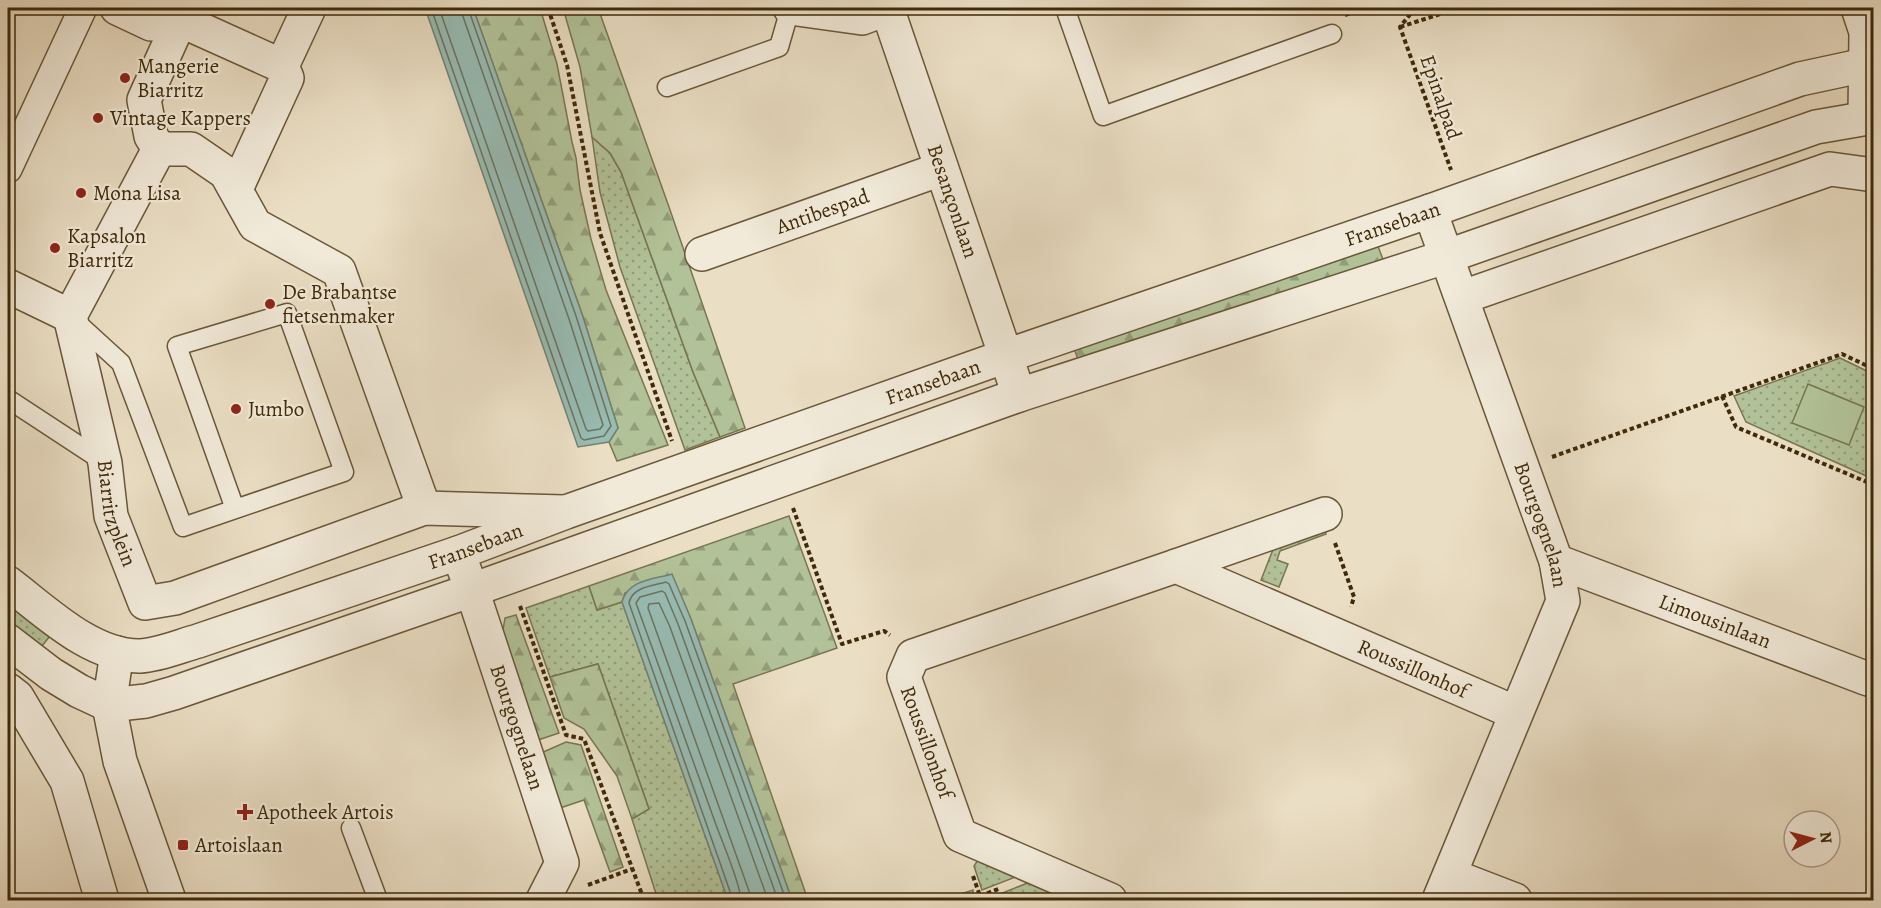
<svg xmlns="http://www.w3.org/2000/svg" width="1881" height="908" font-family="Alegreya,serif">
  <defs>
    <pattern id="grass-dots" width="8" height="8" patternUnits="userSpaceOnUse" patternTransform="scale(1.5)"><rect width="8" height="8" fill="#b2c298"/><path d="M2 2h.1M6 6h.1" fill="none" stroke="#929e7a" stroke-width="1.8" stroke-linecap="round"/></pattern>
    <pattern id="forest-firs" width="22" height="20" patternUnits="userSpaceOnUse" patternTransform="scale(1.5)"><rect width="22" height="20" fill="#b2c298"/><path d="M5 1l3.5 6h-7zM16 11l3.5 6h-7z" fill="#929e7a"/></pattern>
  </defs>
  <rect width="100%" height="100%" fill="#eadec4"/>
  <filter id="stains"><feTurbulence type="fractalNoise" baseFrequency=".00333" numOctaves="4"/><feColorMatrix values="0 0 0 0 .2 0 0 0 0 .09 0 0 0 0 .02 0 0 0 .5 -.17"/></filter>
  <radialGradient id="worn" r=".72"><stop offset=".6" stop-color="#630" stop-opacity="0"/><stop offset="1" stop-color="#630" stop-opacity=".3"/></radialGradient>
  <path fill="url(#grass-dots)" stroke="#787650" stroke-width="1.5" d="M592 137 610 153 621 172 693 372 720 437 685 450 620 267 600 192Z
    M1840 358 1873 374V479L1746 422 1734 396Z
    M1322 522 1326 534 1280 551 1277 560 1288 564 1279 587 1261 580 1276 542Z
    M589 586 597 610 622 602 728 900H658L632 819 649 809 598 664 550 677 526 608Z
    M8 594 55 630 41 647 8 622Z
    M978 860 1023 874 982 890 974 866Z
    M1040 878 1093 900H985Z"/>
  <path fill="url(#forest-firs)" stroke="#787650" stroke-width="1.5" d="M473 8H540L557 64 572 142 576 158 580 190 591 239 606 290 668 445 617 461 609 442 618 428 582 314Z
    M563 8H598L669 207 745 428 720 437 693 372 621 172 610 153 592 137 580 67Z
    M1376 241 1384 262 1081 367 1073 346Z
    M789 516 837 648 733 684 808 900H792L691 619 672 575 625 593 622 602 597 610 589 586Z
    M516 615 559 733 538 740 502 636 505 618Z
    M598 664 649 809 632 819 617 776 584 729 564 718 550 677Z
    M566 742 581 745 623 867 610 872 584 800 560 808 541 753Z
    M973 890V900H942Z"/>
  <path fill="#b2c298" stroke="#787650" stroke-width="1.5" d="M1808 384 1864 407 1849 445 1792 423Z"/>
  <path fill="#98bcb4" stroke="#748270" stroke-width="1.5" d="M425 8H473L582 314 618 428 609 442 578 447Z
    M672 574 691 619 792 900H728L622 602C628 580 651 580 672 574Z"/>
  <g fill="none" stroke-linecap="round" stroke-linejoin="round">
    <path stroke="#6c735e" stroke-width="1.5" d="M431 8 581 438 584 440 604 436 611 426 576 316 468 8
      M439 8 586 429 588 431 600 429 603 425 569 319 460 8
      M733 900 629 603C632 587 652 586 666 582L669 584 685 621 786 900
      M741 900C740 882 722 842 715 822 689 749 662 677 636 603L640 597 662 591 665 593 678 624 778 900
      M750 900 749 891 648 608 649 604 659 603 670 627 768 900"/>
    <defs>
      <path id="service" d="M1065 8 1103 116 1332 34
        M667 87 779 47 790 9
        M75 321 121 363 183 527C236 509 290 490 344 472L287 313 177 346 235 509
        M8 399 104 462
        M351 828 378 900"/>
      <path id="pedestrian" d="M8 169 83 8"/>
      <g id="minor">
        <path d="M117 8 151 24 180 20 282 66"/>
        <path d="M790 8 862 18 888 8"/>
        <path id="s1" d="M887 8 1019 395"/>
        <path d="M1858 8 1866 32 1865 117"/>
        <path d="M180 20 144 100 151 136 159 149H191L226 173 255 225 339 271 424 508"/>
        <path id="s2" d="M159 149 70 316 105 463 111 516 145 603 175 598 424 508 564 512"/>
        <path d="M236 189 287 78 282 66 309 8"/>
        <path id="s3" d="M1430 211 1556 561 1563 601 1439 900"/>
        <path id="s4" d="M702 254 941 169"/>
        <path d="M8 286 70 316"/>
        <path d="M1463 297 1830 169 1874 175"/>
        <path id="s5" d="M458 553 472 590 562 863 543 900"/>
        <path id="s6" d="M1556 561 1868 679 1874 678"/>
        <path d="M1176 566 1325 514"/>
        <path d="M8 690 17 697 67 781 102 900"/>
        <path d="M1450 875 1515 900"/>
        <path id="s7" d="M1110 900 960 835 904 677 913 656 1176 566 1516 713"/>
      </g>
      <g id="tertiary">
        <path id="s8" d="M8 583C44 610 91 657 140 656 159 655 180 646 198 641L458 553 566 512 1006 356 1430 211 1800 79 1865 65 1874 67"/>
        <path d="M8 641 51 674 79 691 109 705 146 701 174 693 472 590 1019 395 1448 256 1816 127 1874 117"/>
        <path d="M117 653 109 705 120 761 169 900"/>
      </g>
    </defs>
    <use href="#service" stroke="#6a5738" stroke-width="21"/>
    <use href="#pedestrian" stroke="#6a5738" stroke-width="30"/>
    <use href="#minor" stroke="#6a5738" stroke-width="36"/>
    <use href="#tertiary" stroke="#6a5738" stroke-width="36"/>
    <path stroke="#3f2a09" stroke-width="4" stroke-dasharray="4.5 3" stroke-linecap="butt" d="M391 8H399
      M548 8 567 65 600 233 672 441
      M1415 8 1400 27 1451 170
      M1345 15 1368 8
      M1400 27 1459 8
      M1722 396 1736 427 1874 485
      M1552 457 1842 354 1874 369
      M793 508 842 644 884 631 890 635
      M1335 543 1354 597 1351 607
      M520 606 566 735 584 739 644 900
      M973 876 980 896 978 900
      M588 885 632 869
      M980 896 1001 888"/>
    <use href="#service" stroke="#f1ead9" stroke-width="18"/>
    <use href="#pedestrian" stroke="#f1ead9" stroke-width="27"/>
    <use href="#minor" stroke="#f1ead9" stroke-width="33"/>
    <use href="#tertiary" stroke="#f1ead9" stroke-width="33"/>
  </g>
  <g fill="#8f2418" stroke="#f1ead9" stroke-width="2">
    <circle cx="125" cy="78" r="6"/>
    <circle cx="98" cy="118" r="6"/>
    <circle cx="81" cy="193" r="6"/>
    <circle cx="55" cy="248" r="6"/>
    <circle cx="270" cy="304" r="6"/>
    <circle cx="236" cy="409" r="6"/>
    <path d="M242 803h6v6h6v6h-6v6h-6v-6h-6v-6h6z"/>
    <rect x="177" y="839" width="12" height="12" rx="3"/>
  </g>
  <g text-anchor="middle" stroke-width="4.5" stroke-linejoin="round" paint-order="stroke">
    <g font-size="21" fill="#3f2a09" stroke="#f1ead9" text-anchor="start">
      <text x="137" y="73">Mangerie<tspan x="137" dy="24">Biarritz</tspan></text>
      <text x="110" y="125">Vintage Kappers</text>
      <text x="93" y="200">Mona Lisa</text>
      <text x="67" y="243">Kapsalon<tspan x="67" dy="24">Biarritz</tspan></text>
      <text x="282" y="299">De Brabantse<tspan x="282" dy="24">fietsenmaker</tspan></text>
      <text x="248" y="416">Jumbo</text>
      <text x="257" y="819">Apotheek Artois</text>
      <text x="195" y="852">Artoislaan</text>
    </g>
    <g font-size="21" fill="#3f2a09" stroke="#f1ead9">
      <text transform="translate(1441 97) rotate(71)" y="7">Epinalpad</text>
      <text dy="7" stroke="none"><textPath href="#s1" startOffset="204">Besançonlaan</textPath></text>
      <text dy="7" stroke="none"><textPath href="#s4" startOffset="128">Antibespad</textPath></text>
      <text dy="7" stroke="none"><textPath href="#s8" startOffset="1479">Fransebaan</textPath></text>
      <text dy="7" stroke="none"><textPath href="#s8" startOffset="993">Fransebaan</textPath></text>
      <text dy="7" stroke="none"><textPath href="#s2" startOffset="392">Biarritzplein</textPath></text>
      <text dy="7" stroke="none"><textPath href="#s3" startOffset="333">Bourgognelaan</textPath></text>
      <text dy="7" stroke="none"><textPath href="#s8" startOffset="507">Fransebaan</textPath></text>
      <text dy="7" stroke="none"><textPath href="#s6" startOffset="170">Limousinlaan</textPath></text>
      <text dy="7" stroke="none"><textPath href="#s7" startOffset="890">Roussillonhof</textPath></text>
      <text dy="7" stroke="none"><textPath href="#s5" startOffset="184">Bourgognelaan</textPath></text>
      <text transform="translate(927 742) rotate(70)" y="7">Roussillonhof</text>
    </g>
  </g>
  <rect width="1881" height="908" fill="none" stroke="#eadec4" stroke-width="30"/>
  <rect x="9" y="9" width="1863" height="890" fill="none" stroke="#3f2a09" stroke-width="3"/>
  <rect x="15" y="15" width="1851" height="878" fill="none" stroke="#3f2a09" stroke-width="1.5"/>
  <g transform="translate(1812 839) rotate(84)"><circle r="28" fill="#f1ead9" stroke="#aa9d86" stroke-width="1.5"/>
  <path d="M0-4.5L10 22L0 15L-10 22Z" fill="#8f2418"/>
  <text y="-9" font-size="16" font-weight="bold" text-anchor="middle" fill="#3f2a09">N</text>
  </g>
  <rect width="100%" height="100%" filter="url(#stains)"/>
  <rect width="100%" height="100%" fill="url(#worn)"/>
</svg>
